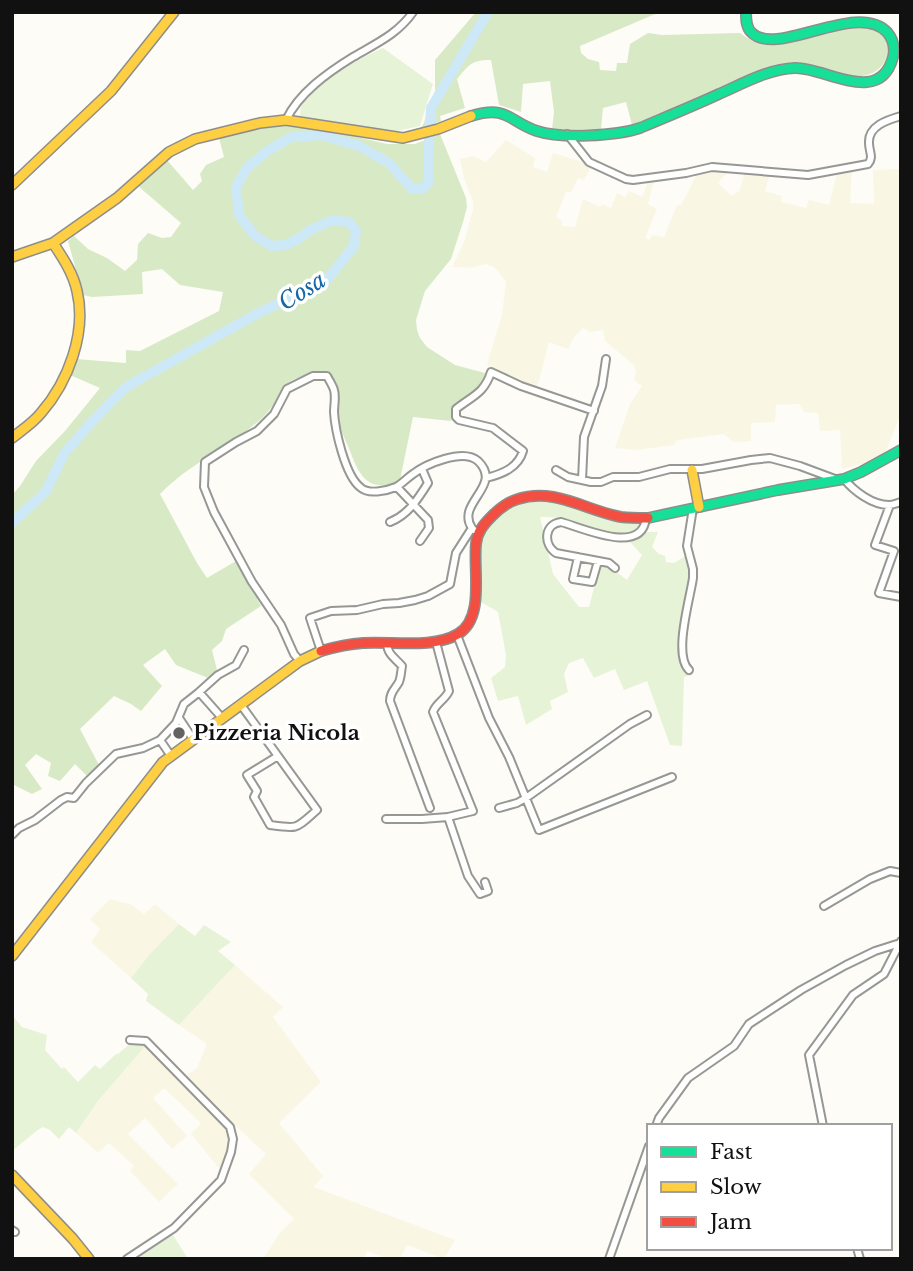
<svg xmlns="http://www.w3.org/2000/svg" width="913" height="1271" font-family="'Libre Baskerville',serif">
  <rect width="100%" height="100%" fill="#fdfcf7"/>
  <path fill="#f9f7e4" d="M506 140 535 158 533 167 547 172 553 153 583 162 591 167 584 180 578 178 571 192H566L556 217 562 221V226L575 227 583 199 600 207 602 204 611 208 617 193 625 197 629 191 642 197 648 182 654 181 648 204 657 209 645 238 649 240 652 235 664 237 677 205H681L698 172 710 170H730L718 183 732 196 740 190 745 171 770 174 765 191 782 196 781 202 806 208 809 200 829 205 837 174 852 171 850 203 874 204 873 170 901 169V414L886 451 863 464 842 469 840 430 820 431 818 413 804 412 799 404 776 405 775 422 751 423V441L733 442 724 434 678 440 673 445 652 448 635 450 615 448 630 404 642 386 634 380 636 372 634 365 605 341 603 330 590 332 583 328 574 337 568 349 549 342 537 388 493 370 487 364 502 315 506 281 494 267 486 264 469 268 452 267 465 240 473 209V201L464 179 460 159 473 156 486 162Z
    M110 899 132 905 144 914 155 904 179 924 149 955 131 978 91 942 100 929 90 919Z
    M235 965 283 1007 273 1017 321 1082 279 1123 323 1176 314 1187 455 1240 444 1259 407 1245 400 1259H388L367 1251 364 1259H263L279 1234 294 1219 249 1174 266 1154 230 1121 187 1075 197 1068 207 1044 179 1025Z
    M146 1045 226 1126 231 1138 230 1148 221 1171 191 1134 201 1123 164 1088 153 1098 187 1136 172 1149 145 1118 128 1134 178 1184 159 1202 130 1171 134 1166 109 1143 98 1153 76 1133 98 1101Z"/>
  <path fill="#e7f3d7" d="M383 48 433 84 420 126 393 132 300 119 301 100 339 69Z
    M548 500 618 520 641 521 637 531C617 543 584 523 562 518 555 517 547 517 540 517L553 574 579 607H589L600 565H607L627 580 642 555 630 542 647 532H658L652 547 659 554 665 556 666 562 674 563 687 555C695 578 686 607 682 631 681 641 678 653 681 664 683 669 688 672 692 675L684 677 682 746 670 745 647 681 624 690 615 669 594 678 583 658 569 663 564 674 568 692 550 701 552 709 526 725 518 696 498 701 491 678 505 667 506 655 498 612 481 602C480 583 476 561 480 542 481 534 485 529 489 523 505 504 524 501 548 500Z
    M179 924 195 936 204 925 231 942 218 951 235 965 179 1025 146 1001 148 994 131 978 149 955Z
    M12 1015 22 1027 47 1035 45 1050 62 1069 64 1067 78 1082 95 1065 100 1069 116 1054H118L131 1043 146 1045 98 1101 76 1133 69 1127 59 1139 50 1130 43 1127 39 1129 12 1151Z
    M173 1235 188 1259H133Z"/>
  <path fill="#d8eac5" d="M476 12H660L580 46 581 53 588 59 599 62 600 70 616 71 617 63H627L630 44 648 33 662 35 740 33C749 40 758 44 769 45L856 21C865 23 874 25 880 31 894 45 888 68 870 74 847 84 817 59 792 65 782 67 772 71 762 75 718 89 675 108 632 125L626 102 603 108 601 130 552 129 554 112 550 81 523 84 521 112 499 105 491 60C471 60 469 65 457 79L465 108 440 116 441 121 420 129 424 123 429 105 435 91V60Z
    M279 123 319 128 387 144H415L440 134 466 198 467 207 463 222 451 259 425 291 416 320 417 330 420 338 427 347 455 365 485 373C478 396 462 393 454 409 452 413 452 417 451 421L413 417 400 480C395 482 390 485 385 485 364 488 356 467 350 451 347 443 342 434 340 426 337 414 339 380 330 374 321 368 297 377 289 382 281 387 278 397 274 404 269 411 262 419 255 424 225 449 188 465 160 494L197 563 207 578 236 561 261 606 226 629 222 641 212 650 217 670 208 678 176 665 165 649 143 665 162 686 141 711 131 704 114 696 80 729 99 765 87 776 75 764 60 781 48 776 51 763 36 754 25 765 42 789 32 794 12 784V495L20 486 36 461 65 431 100 388 70 375 76 359 126 363V350L140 351 219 311 223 292 180 285 162 269 142 272 143 294 92 297 83 295 68 241 74 236 88 249 107 258 125 271 137 260 138 244 148 233 162 238 171 237 181 223 138 186 166 159 193 190 202 181 200 174 206 165 224 157 219 138Z"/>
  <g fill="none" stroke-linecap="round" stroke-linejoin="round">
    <path stroke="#cde8f7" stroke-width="10" d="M12 523 46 491 64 454 88 426 126 387 260 312 325 282 354 246 356 231 349 222 333 220 310 230 298 239 286 245 272 246 255 236 239 215 236 187 247 168 266 152 291 137 322 135 359 146 389 163 412 189H423L429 182 428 160 431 108 488 12"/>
    <defs>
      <path id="street" d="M286 120C299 93 327 73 353 57 375 44 398 34 413 12
        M567 134 589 162 626 179 633 180 686 173 712 167 808 175 868 164C874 157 869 152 869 143 868 126 887 120 901 116
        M556 470 568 477 591 482H601L613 477H639L670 469H702L751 460 770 458 800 466 835 479
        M486 478C502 474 518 468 523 451L493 428 459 420 456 417V409C472 396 484 394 491 372L521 386 594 411
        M844 479C854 491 872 505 889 505 893 505 897 503 901 502
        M582 480 584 437 602 386 606 359
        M397 487 428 520 429 528 420 541
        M890 505 875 545 894 551 879 593 901 597
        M390 522C408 515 418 499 428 483L422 469
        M578 557 573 579 592 582 598 561
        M615 568 609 563 556 553C543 544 544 524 561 522 583 528 642 556 646 518
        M457 635 489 718 509 757 539 830 672 777
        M436 642 449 691C445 700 436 703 433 712L473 811 448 817 468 876 480 894 488 891 485 882
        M387 643C387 654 395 658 402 666 401 672 401 677 399 682 395 689 390 692 390 701L430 808
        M321 651 310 618 331 611 357 610 383 604 399 603 415 600 428 596 450 584 456 553 472 528 474 530
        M300 661 294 654 281 625 252 582 214 512 204 487 205 462 236 442 257 431 274 414 287 389 313 376H327C329 380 333 386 334 390 336 397 334 405 334 412 335 430 345 475 360 487 368 495 386 491 396 487 402 484 407 478 413 474 426 464 463 448 478 461 504 486 455 503 472 528
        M689 670C673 655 690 599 693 578V569L687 546 693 508
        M199 692 222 718
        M241 705 317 810C295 829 299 829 270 825L254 797 257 791 247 775 278 756
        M179 718 193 739
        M160 740 171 756
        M499 808 517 803 526 798 630 724 647 715
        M386 819H422L448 817
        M12 835 19 828 35 820 61 800 67 797 74 798 86 783 116 754 143 748 160 740 176 723 184 704 198 693 218 675 236 665 244 650
        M824 906 870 879 890 871 901 873
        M656 1126 659 1118 688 1078 734 1046 749 1024 801 990 846 965 875 951 897 944
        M823 1126 809 1055 853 995 884 974 901 941
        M12 1230 15 1232
        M857 1248 860 1259
        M127 1259 174 1228 221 1180 231 1152 233 1139 230 1127 146 1041 130 1040
        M609 1259 649 1146"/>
      <path id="fast" d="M471 116C508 105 508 121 537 131 561 139 616 136 640 128 666 117 693 106 719 94 742 84 768 69 795 68 825 67 880 107 893 57 895 48 893 39 887 32 856 0 776 59 751 32 746 27 746 19 746 12
        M648 518 778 490 844 479 861 472 901 450"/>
      <path id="slow" d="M12 185 111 91 174 12
        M12 257 53 243 117 198 169 152 195 139 260 123 286 120 403 138 438 129 471 116
        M12 438C22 430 33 423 41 413 68 382 87 333 77 291 73 273 63 258 53 243
        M692 470 699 507
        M12 956 163 762 300 661 321 651
        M12 1175 73 1239 89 1259"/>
      <path id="jam" d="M321 651C335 647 349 644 363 643 392 641 433 649 458 634 485 618 473 570 476 544 477 532 484 524 492 516 499 509 507 502 518 499 554 487 587 511 621 517 630 518 640 518 648 518"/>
    </defs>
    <use href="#street" stroke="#979795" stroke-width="10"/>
    <use href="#fast" stroke="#8e8d8b" stroke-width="12"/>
    <use href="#slow" stroke="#8e8d8b" stroke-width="12"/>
    <use href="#jam" stroke="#8e8d8b" stroke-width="12"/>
    <use href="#street" stroke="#fffffe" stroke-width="6"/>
    <use href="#fast" stroke="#16e098" stroke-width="9"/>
    <use href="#slow" stroke="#ffcf43" stroke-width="9"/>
    <use href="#jam" stroke="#f24e42" stroke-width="9"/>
  </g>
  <circle fill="#646362" stroke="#fff" stroke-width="2.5" cx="179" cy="733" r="7"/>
  <g text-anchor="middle" stroke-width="7" stroke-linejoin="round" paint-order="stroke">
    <g font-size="21" font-weight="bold" fill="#111" stroke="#fff" text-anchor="start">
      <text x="193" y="740">Pizzeria Nicola</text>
    </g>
    <g font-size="23" font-style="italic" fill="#1768a6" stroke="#fff">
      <text transform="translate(302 291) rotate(-32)" y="8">Cosa</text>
    </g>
  </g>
  <rect width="913" height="1271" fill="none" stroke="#111111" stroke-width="28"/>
  <rect x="647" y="1124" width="245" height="126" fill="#ffffff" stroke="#a0a0a0" stroke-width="2"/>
  <rect x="661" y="1147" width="35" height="10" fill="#16e098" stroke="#a0a0a0" stroke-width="2"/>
  <text x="710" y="1159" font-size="21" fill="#111111">Fast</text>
  <rect x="661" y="1182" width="35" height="10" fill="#ffcf43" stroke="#a0a0a0" stroke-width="2"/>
  <text x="710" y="1194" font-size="21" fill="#111111">Slow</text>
  <rect x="661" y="1217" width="35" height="10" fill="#f24e42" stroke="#a0a0a0" stroke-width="2"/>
  <text x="710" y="1229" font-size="21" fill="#111111">Jam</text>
</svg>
